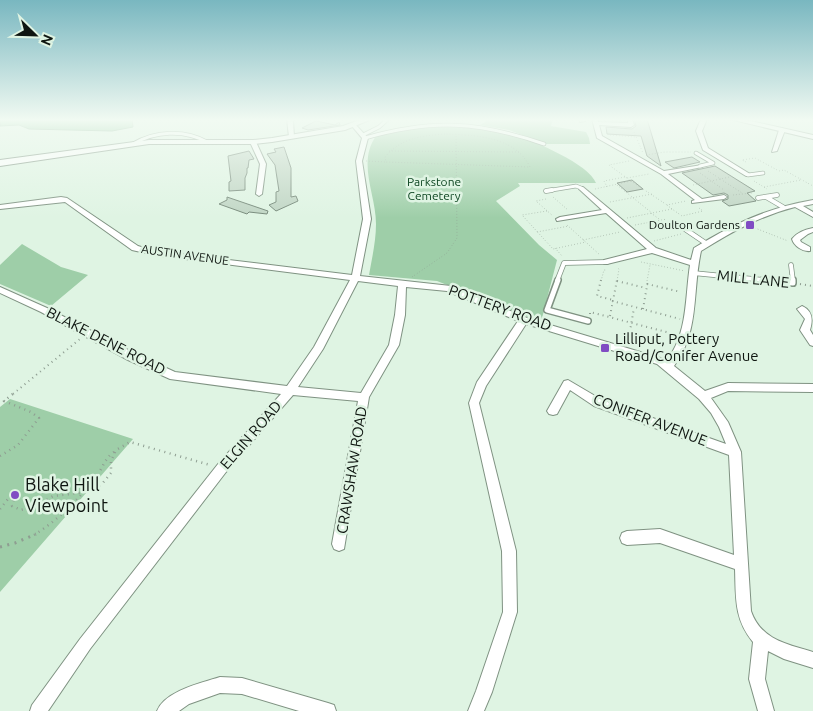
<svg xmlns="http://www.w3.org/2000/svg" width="813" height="711" font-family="Ubuntu,sans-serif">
  <rect width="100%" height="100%" fill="#dff4e3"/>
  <path fill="#9ecea8" d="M490 119H553L551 126 586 132 589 138 590 144H546L509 130 480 125Z
    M473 126C487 129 501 132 515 135 534 141 589 164 596 183H518L520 186 496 201 539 245 557 260 541 322 437 281 369 275C372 258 376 241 376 224 376 194 357 163 376 136L413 127Z
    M22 244 61 267 88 275 51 306 0 284V265Z
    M10 399 133 439 0 592V407Z"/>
  <path fill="#72bc84" stroke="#548a62" d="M0 119H132L133 127 112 131 29 129 19 125 0 126Z"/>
  <path fill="#c1d6c5" stroke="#758879" d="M634 119H647L661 166 647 156 641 136 607 134 606 127 632 129 636 126Z
    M316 121 335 125 339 122 340 125 308 130 302 128Z
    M284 147 291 168V197L296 196 298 201 276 211 269 205 276 202V192L279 191 275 165 267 154 276 152 274 149Z
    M249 151 254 159 249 160 248 168H247V173L245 178V190L229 191V182L231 181 228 156Z
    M692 157 700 162 674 168 665 162Z
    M715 166 755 191 747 193 756 201 729 206 722 201 728 199V195L724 193 713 195 682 173Z
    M632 180 643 189 627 192 617 183Z
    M227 197 268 211 267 214 249 212 247 214 219 204 227 200Z"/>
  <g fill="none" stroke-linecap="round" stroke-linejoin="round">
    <defs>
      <path id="lane-far2" d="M363 135 379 127 388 119
        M365 138C433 119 477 121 544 144
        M133 144C155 131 184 129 207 142
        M696 153 713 163 700 166
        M748 175 763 173
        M546 191 576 186 581 188"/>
      <path id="lane-far1" d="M546 191 552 190
        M766 197 783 207
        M758 198 777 195
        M673 221 707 244
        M791 265 793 281
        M693 273 775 281
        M557 281 564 263 607 262"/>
      <path id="lane" d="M558 280 547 310 588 321
        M763 280 793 283V280"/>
      <path id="street" d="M287 119H293L294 138 289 137Z
        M579 119H585V121L580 122Z
        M592 119H598V122L628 123V119H632L634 125 631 127 599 125 602 136 664 171 702 165V167L668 174 702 199 724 195 727 197 724 199 692 203V201L695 200 661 174 597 138Z
        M701 119H707L702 131 708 148 750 174V176H746L703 150 696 131Z
        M354 123 368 138 362 161 371 219 360 276 451 286 527 318 667 360C688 333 685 297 690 265L652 253 607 264H604V260L647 249 606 213 557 221 556 219 560 217 602 210 579 189V187H583L656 248 691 260 694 248C733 224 767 208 813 200V204L803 206 813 212V217L795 207C760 216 731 232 701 251 692 292 700 331 674 366L705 391 728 383 813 384V392L728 391 711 398 728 422 741 452 751 611C761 640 787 644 813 652V668L784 659 768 651 765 679 774 711H758L749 679 753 642C734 619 736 598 735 569L660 543 627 545 622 543 620 538 622 533 627 531 660 529 734 555 729 455 594 406 570 390 557 414 553 415 549 414 547 411 564 381 568 380 602 400 726 444 719 427 711 413 699 399 657 364 526 324 486 386 479 403 516 551 517 612 492 692 484 711H468L476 691 503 612 502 551 469 403 477 382 518 321 447 291 406 287 405 315 399 345 369 397 344 549 339 551 334 549 332 544 358 401 293 395 226 472 90 649 48 711H30L32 705 80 639 218 464 281 394 170 379 128 360 41 312 0 293V287L47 308 136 354 175 372 287 386 314 347 350 280 154 255 132 250 65 202 0 209V205L61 197 67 198 138 246 154 251 352 275 363 219 356 161 362 138 351 125ZM358 281 398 286 395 315 389 345 361 393 298 387 323 349Z
        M782 128 785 130 777 151 772 152 779 130Z
        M253 140 256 142 266 164 262 194 259 196 256 194 260 164 250 142Z
        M813 228V232L808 234 800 240 801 242 810 247V251C803 252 794 246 792 239 798 232 804 230 813 228Z
        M802 306C813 311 813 320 810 330L813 335V346L810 345 800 330 805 319 797 309Z
        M220 677 242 678 328 703 334 705 336 711H299L242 694 220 693 189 704 179 711H157C165 691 201 683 220 677Z"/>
      <path id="secondary" d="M362 119H372L345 130 272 142 253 144H149L0 166V160L149 140H253L272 138 343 126Z
        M729 119H742L813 135V139Z"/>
    </defs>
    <use href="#lane-far2" stroke="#7f9282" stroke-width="4.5"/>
    <use href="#lane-far1" stroke="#7f9282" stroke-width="5.5"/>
    <use href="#lane" stroke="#7f9282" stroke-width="8"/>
    <use href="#street" stroke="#7f9282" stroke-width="2"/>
    <use href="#secondary" stroke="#7f9282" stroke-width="2"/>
    <path stroke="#8e9d91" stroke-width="1" stroke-dasharray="0.5 2.5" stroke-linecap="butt" d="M634 132 643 153
      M444 134C474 135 515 136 530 167L386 162 385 157C401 138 421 136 444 134Z
      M610 135 635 137
      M389 151 519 152
      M646 155 665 152H691
      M366 161 386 162
      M746 162 742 160 755 158 779 171 784 170 813 186
      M708 171 742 193
      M700 173 724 190
      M627 178 649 174
      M631 181 667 205
      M754 181 767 189
      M617 185 652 213
      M693 185 734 176
      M607 187 604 181 625 177
      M764 187 801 180
      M595 189 631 181 609 165 629 161
      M733 195 752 193
      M553 197 568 210
      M546 199 536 201 553 216
      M610 202 652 194
      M672 209 667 205 686 201
      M547 211 522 215 553 249 586 242
      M651 213 659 219
      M627 218 672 209 682 216 703 211 699 208
      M567 225 600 255
      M635 225 667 219
      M755 228 788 241
      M537 232 569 226
      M583 240 620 232
      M654 241 681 234
      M555 248 562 256
      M641 262 685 271
      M412 277 447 253 457 238 456 134
      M601 281 604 270H606
      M617 281 619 269 617 267
      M647 281 650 265"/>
    <path stroke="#8e9d91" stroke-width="2" stroke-dasharray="1 4" stroke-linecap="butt" d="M601 280 597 296 613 300
      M617 281 646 288
      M647 284 681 292
      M800 284 813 286
      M612 301 680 319
      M643 309 648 280
      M590 314V312L674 334
      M610 316 617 280
      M628 342 634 308
      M13 394 80 339"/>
    <path stroke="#8e9d91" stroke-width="2.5" stroke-dasharray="1 4.5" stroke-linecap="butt" d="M0 456 18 445 39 418 31 412 4 401 14 393
      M15 495 12 506 21 510 37 506 53 496 87 492 102 484 111 473V461L116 450 130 442 210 465
      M0 509 8 499 14 496
      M34 535C58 520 79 499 96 477 103 468 104 459 114 452"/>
    <path stroke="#8e9d91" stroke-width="3" stroke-dasharray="2 5.5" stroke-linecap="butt" d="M0 547 15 543 36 534"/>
    <use href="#lane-far2" stroke="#fff" stroke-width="3"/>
    <use href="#lane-far1" stroke="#fff" stroke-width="4"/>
    <use href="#lane" stroke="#fff" stroke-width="5"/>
    <use href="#street" fill="#fff" fill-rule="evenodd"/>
    <use href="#secondary" fill="#fff" fill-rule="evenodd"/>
  </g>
  <linearGradient id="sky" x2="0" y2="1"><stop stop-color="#79b7c0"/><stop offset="0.55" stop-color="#f1faf2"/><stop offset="1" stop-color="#f1faf2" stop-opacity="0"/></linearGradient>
  <rect width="813" height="218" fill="url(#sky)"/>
  <g fill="#804cc3" stroke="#dff4e3" stroke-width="2">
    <rect x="745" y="220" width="10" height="10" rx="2.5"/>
    <rect x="600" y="343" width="10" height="10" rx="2.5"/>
    <circle cx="15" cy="495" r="5"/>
  </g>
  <g text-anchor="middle" stroke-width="5" stroke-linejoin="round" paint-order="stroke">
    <g font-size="12" fill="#0d4521" stroke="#dff4e3">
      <text x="434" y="186">Parkstone<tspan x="434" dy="14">Cemetery</tspan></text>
    </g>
    <g font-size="12" fill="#0f1611" stroke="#dff4e3" text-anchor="end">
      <text x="740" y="229">Doulton Gardens</text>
    </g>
    <g font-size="12" fill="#0f1611" stroke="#dff4e3">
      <text transform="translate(185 255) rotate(8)" y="4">AUSTIN AVENUE</text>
    </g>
    <g font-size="15" fill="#0f1611" stroke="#dff4e3">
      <text transform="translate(753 279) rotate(6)" y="5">MILL LANE</text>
      <text transform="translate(500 308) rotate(20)" y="5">POTTERY ROAD</text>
      <text transform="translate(106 341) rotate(27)" y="5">BLAKE DENE ROAD</text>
      <text transform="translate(650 420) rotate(21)" y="5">CONIFER AVENUE</text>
      <text transform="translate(251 435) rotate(-49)" y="5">ELGIN ROAD</text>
      <text transform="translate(352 470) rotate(-81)" y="5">CRAWSHAW ROAD</text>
    </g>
    <g font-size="15" fill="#0f1611" stroke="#dff4e3" text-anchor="start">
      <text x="615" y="344">Lilliput, Pottery<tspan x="615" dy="17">Road/Conifer Avenue</tspan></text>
    </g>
    <g font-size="18" fill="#0f1611" stroke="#dff4e3" text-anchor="start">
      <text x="25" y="491">Blake Hill<tspan x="25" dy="21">Viewpoint</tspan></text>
    </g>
  </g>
  <g transform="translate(35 35) rotate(113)" stroke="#dff4e3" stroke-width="4" paint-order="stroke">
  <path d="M0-4L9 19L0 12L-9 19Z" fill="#0f1611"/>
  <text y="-8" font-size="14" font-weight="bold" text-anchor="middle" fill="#0f1611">N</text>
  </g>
</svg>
